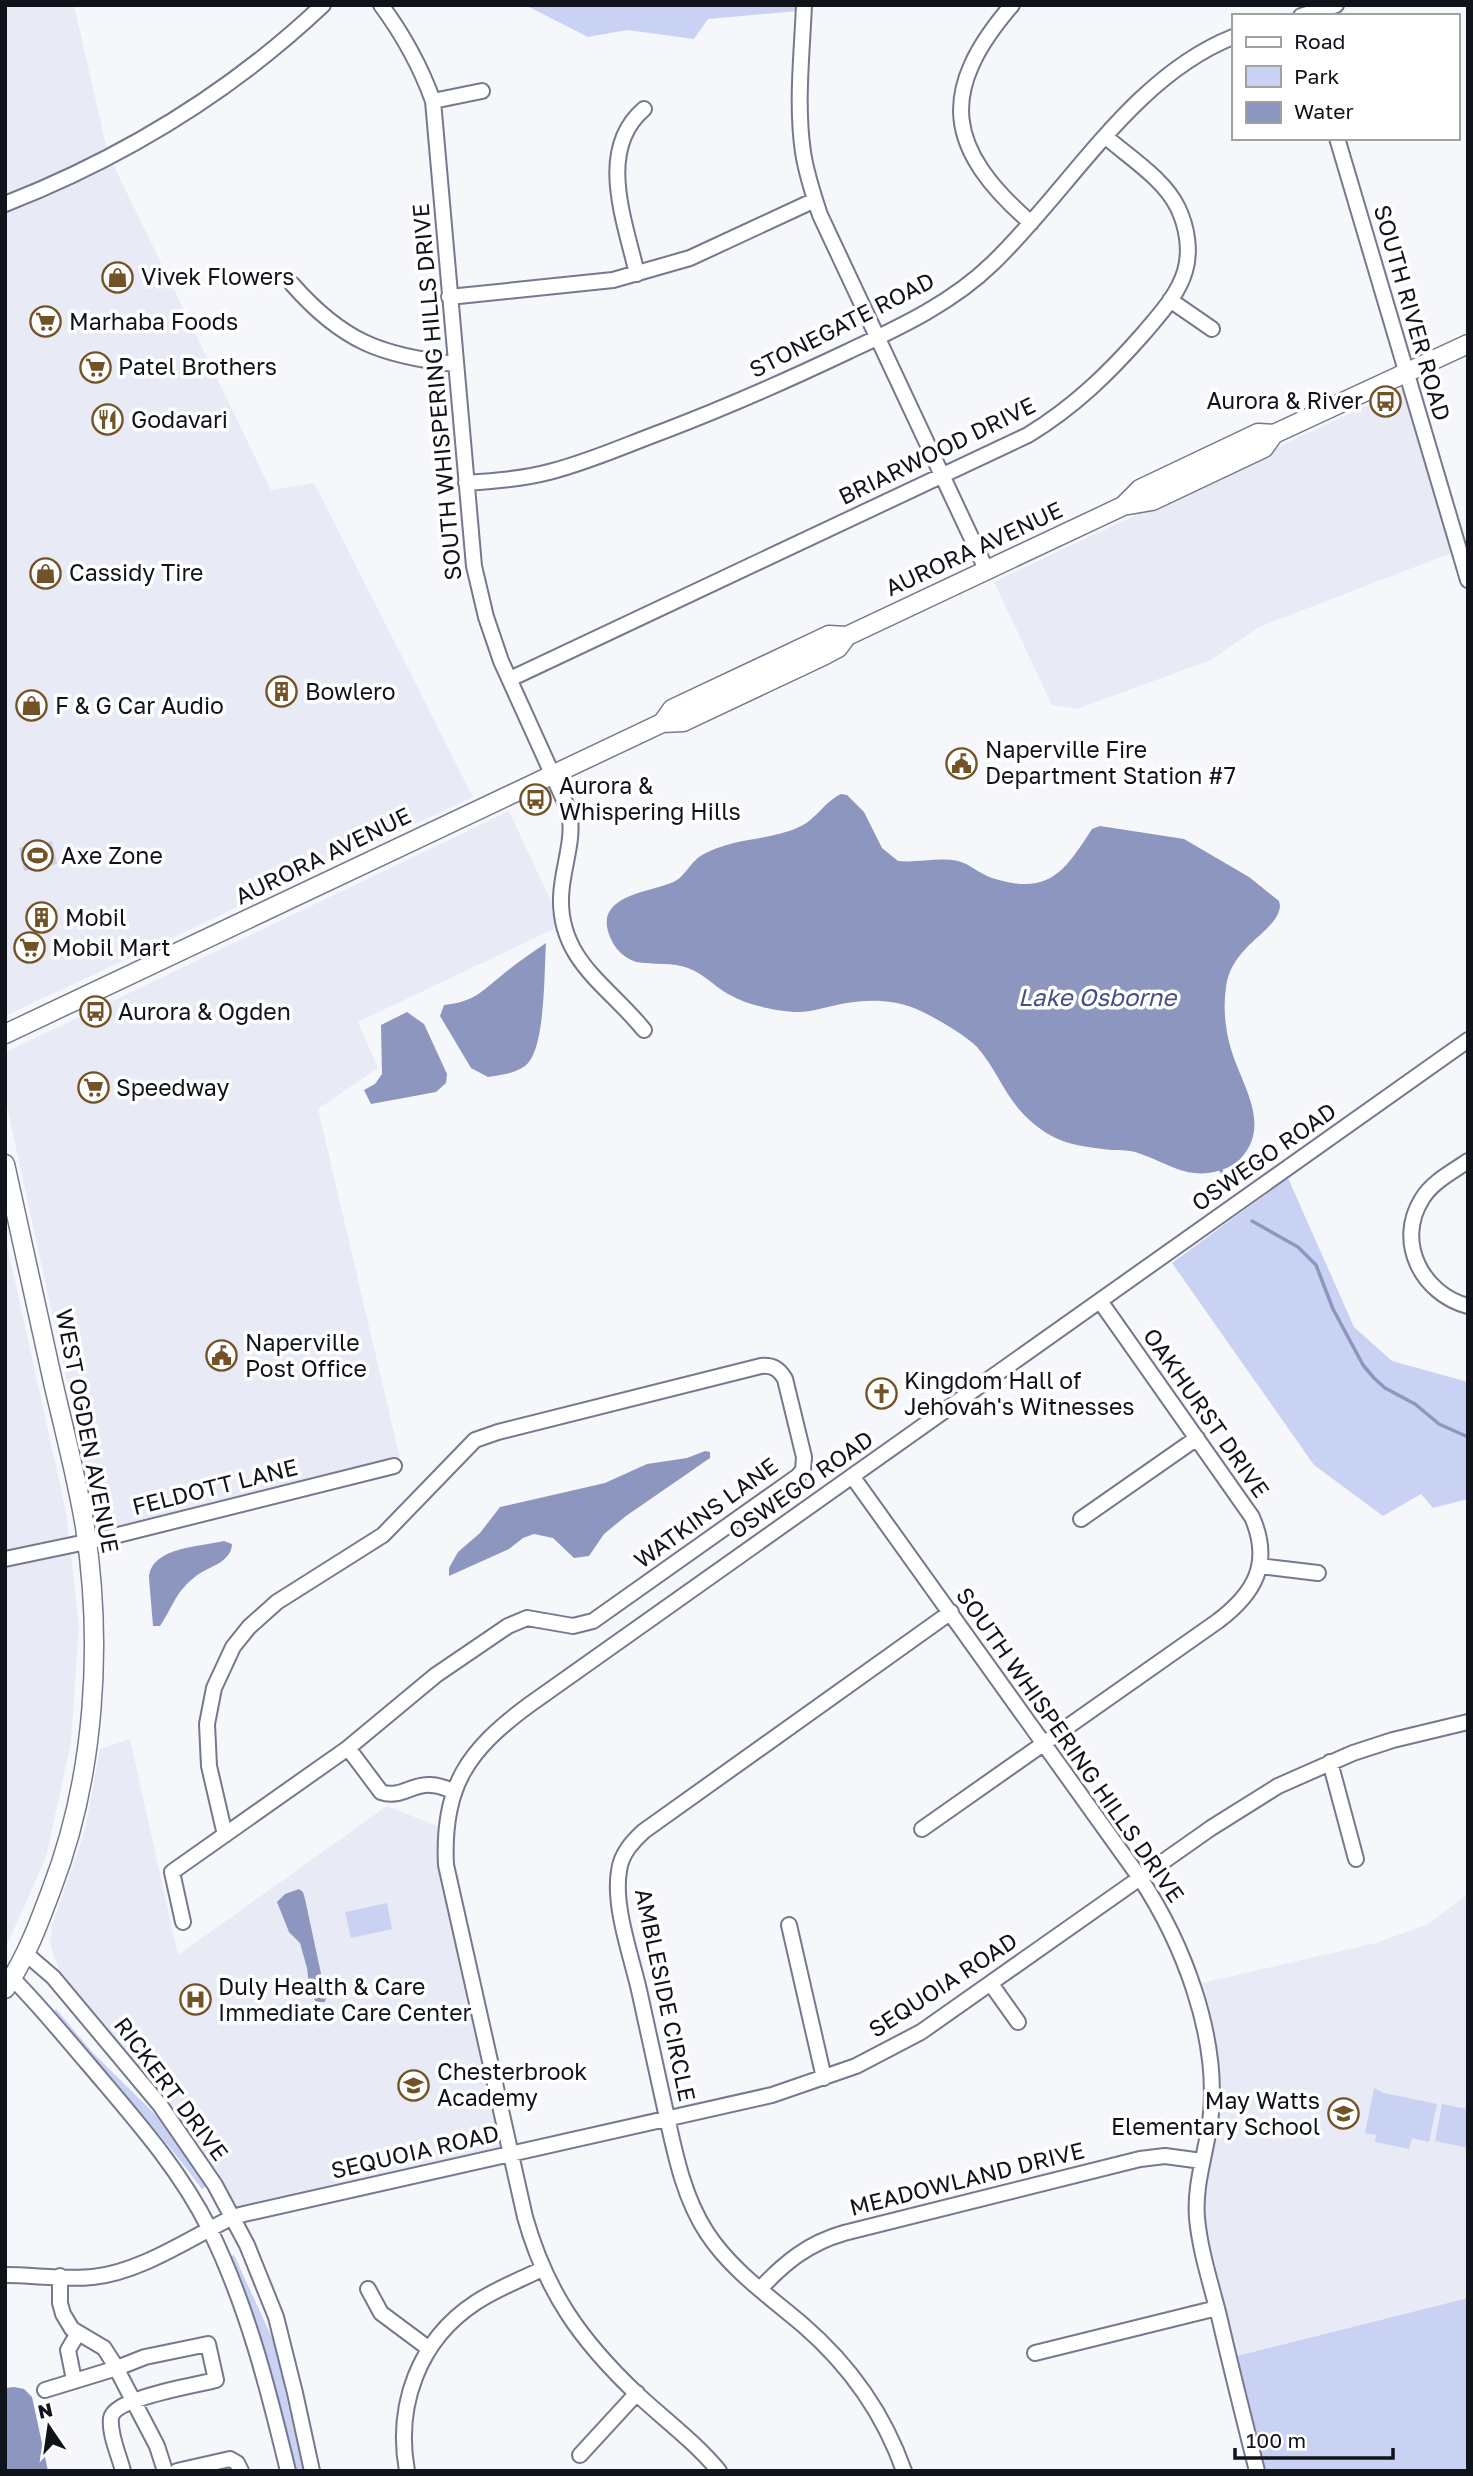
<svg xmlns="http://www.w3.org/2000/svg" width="1473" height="2476" font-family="'Golos Text',sans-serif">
  <rect width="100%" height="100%" fill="#f6f7fb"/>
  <path fill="#e8ebf6" d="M5 5H74L107 150 67 171 5 194Z
    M113 164 271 490 314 483 473 797 5 1016V213Z
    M1409 385 1459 550 1259 627 1211 660 1077 709 1052 705 994 582Z
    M509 811 562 925 358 1022 378 1068 318 1109 401 1463 101 1539 5 1097V1054L10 1050Z
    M5 1236 66 1512 79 1626 71 1742 46 1857 5 1949Z
    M130 1739 178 1955 387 1806 452 1832V1864L519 2162 246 2223 203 2156 62 1978 52 1950 50 1939 53 1923 85 1830 100 1749Z
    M1468 1894V2298L1237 2356 1205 2221 1204 2194 1220 2100 1216 2044 1202 1983 1376 1943 1428 1924Z"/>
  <path fill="#cad2f3" d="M525 5H797V11L708 19 694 39 627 30 588 37Z
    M52 841 57 864 24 871 19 848Z
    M1288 1178 1354 1327 1392 1361 1468 1382V1499L1433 1508 1421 1494 1383 1516 1314 1465 1172 1263Z
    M387 1903 392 1929 351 1938 345 1912Z
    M56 2009 93 2053 172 2131 207 2186 202 2189C156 2127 103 2071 53 2012Z
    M1374 2088 1384 2093 1437 2104 1429 2142 1412 2138 1409 2149 1375 2142 1376 2135 1365 2133Z
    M1442 2104 1468 2109V2148L1435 2141Z
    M234 2255 274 2342 303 2471H293L229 2257Z
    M1468 2298V2471H1266L1237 2356Z"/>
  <path fill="#8c96be" d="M841 794 847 795 864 812 882 848 898 861C918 863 938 857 958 861 970 864 980 874 992 878 1049 896 1064 872 1092 829L1100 826 1184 839 1249 877 1279 901 1280 906C1278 932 1232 944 1226 987 1223 1007 1225 1029 1231 1049 1241 1084 1272 1124 1241 1158 1236 1165 1227 1168 1218 1171 1187 1180 1166 1162 1138 1153 1130 1150 1120 1150 1112 1150 1086 1147 1063 1145 1042 1130 1006 1105 1002 1076 977 1047 964 1034 931 1015 914 1008 892 999 864 999 841 1004 825 1007 810 1013 794 1012 772 1010 747 1005 728 994 714 986 704 974 688 968 673 962 653 965 636 962 624 958 615 949 610 937 593 896 646 893 671 883 685 878 689 863 702 855 734 837 769 841 799 827 816 820 824 802 841 794Z
    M546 943C544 970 546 1051 525 1066 514 1074 500 1075 488 1077L471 1068 440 1016 444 1005C473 1002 480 993 501 976 515 964 530 954 546 943Z
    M407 1012 424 1024 447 1074 446 1083 436 1092 371 1104 364 1090 375 1084 382 1074 381 1025Z
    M705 1451 710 1452V1458L626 1516 604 1534 589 1556 574 1558 553 1538 534 1534 523 1538 509 1549 449 1576V1568L458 1552 480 1533 500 1507 605 1483 647 1464 687 1458Z
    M224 1541 232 1544C231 1563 209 1566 196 1576 175 1592 173 1607 160 1626H153L149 1578C151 1547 199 1547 224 1541Z
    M299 1889 303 1892 305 1899 326 1997 325 2002H316L310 1992 307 1968 300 1943 289 1932 277 1902 285 1894Z
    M14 2387 24 2389 32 2397 48 2471H5V2388Z"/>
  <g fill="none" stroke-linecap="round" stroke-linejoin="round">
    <path stroke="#8c96be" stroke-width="3.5" d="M1221 1170 1228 1186
      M1252 1221 1298 1247 1316 1265 1333 1309 1363 1365 1374 1378 1385 1388 1415 1404 1439 1424 1468 1437"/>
    <defs>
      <path id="minor" d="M381 5C404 36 420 65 433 101L474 566 486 617 501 661 569 811C575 841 562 867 561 897 559 961 609 986 644 1030
        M804 5C802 53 796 104 803 152 806 173 813 194 820 215L986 569
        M1012 5C937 92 946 149 1031 223
        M1301 16 1336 5
        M433 101 482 91
        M1337 138 1468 580
        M5 204C122 158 231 92 323 5
        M637 274C625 221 596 150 644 109
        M292 284C342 341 381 356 455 364
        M449 297 613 280 690 258 815 200
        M1170 300 1212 329
        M466 483C494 481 522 479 549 472 589 462 626 445 664 431 727 407 788 380 849 351 900 327 952 303 993 263 1070 189 1132 77 1233 37
        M510 679 1028 435C1074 407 1109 373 1144 333 1160 314 1178 295 1185 271 1191 251 1187 227 1178 208 1164 179 1130 158 1106 137
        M1468 1161C1452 1172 1432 1182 1422 1199 1395 1242 1422 1294 1468 1306
        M852 1476 1140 1878C1183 1943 1218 2034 1211 2113 1208 2148 1194 2182 1197 2218 1200 2251 1211 2284 1219 2316 1231 2368 1244 2419 1257 2471
        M1081 1519 1197 1438
        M5 1559 110 1537 394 1466
        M1260 1566 1318 1573
        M348 1748 381 1792C400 1799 413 1783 431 1785 439 1785 447 1789 454 1791
        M1330 1762 1356 1859
        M922 1829 1218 1621C1255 1593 1272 1563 1252 1517L1100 1301
        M183 1922 172 1872 348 1748 436 1675 508 1626 527 1618 573 1626 593 1621 798 1476 803 1470 804 1457 785 1379C779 1369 773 1365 761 1366L498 1432 475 1440 383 1535 277 1602 249 1627 233 1647 214 1688 207 1724 209 1766 225 1835
        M789 1925 824 2078
        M25 1953 53 1977 160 2105 215 2185 247 2245 276 2317 295 2393 312 2471
        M12 1978C40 2006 64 2036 90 2066 133 2117 179 2168 209 2228 247 2305 268 2388 288 2471
        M991 1984 1018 2022
        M5 2275C34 2275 64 2280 93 2277 141 2272 190 2238 233 2217L244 2214 772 2095 856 2066 921 2032 1211 1828 1278 1786 1353 1753 1393 1740 1468 1722
        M60 2276V2303L63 2314 72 2329 104 2348 113 2362 157 2446 165 2471
        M368 2289 381 2313 428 2348
        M760 2289C785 2262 809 2243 844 2233L1140 2159 1165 2156 1202 2161
        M1035 2353 1217 2308
        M74 2380 68 2350 78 2333
        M45 2390 117 2368 145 2357 208 2344 216 2380C197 2385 114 2398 111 2418 109 2434 119 2455 123 2471
        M580 2455 637 2393
        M177 2471 230 2459 237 2463 241 2471
        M407 2471C395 2405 419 2340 475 2303 496 2289 520 2280 542 2269
        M719 2471C695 2442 665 2420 637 2394 581 2341 546 2292 525 2217L446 1865C442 1786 468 1750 529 1705L1468 1040
        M904 2471C884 2414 848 2364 803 2325 769 2296 732 2271 707 2233 682 2195 674 2148 664 2104 656 2066 647 2028 639 1990 631 1955 613 1906 619 1871 621 1854 632 1842 644 1831L951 1612"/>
      <path id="major" d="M1123 506 1140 489 1258 433 1274 434 1468 344
        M662 723 672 709 829 635 847 636
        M5 1034 662 723 683 722 823 656 838 648 847 636 1123 506 1152 501 1264 448 1274 434
        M5 1164C21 1237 37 1310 53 1382 64 1430 77 1478 85 1527 103 1645 95 1776 52 1888 39 1923 26 1958 5 1989"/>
    </defs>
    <use href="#minor" stroke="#74798c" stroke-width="18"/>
    <use href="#major" stroke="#74798c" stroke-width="21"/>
    <use href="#minor" stroke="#fff" stroke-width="14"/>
    <use href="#major" stroke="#fff" stroke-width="18"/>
  </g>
  <defs>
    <symbol id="shop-ring" viewBox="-11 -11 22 22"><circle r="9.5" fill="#fff" stroke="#725328" stroke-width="1.5"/><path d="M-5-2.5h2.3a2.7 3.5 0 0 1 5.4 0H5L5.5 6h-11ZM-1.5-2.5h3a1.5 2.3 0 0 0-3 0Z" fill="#725328"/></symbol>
    <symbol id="supermarket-ring" viewBox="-11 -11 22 22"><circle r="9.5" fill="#fff" stroke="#725328" stroke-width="1.5"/><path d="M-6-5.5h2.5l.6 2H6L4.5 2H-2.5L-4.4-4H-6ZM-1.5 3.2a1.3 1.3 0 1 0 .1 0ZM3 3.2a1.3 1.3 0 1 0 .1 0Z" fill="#725328"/></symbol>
    <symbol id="bus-ring" viewBox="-11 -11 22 22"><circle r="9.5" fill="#fff" stroke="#725328" stroke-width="1.5"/><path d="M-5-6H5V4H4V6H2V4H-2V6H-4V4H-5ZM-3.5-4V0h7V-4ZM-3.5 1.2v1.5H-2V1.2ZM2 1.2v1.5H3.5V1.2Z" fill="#725328"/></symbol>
    <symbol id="restaurant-ring" viewBox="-11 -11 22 22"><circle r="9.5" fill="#fff" stroke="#725328" stroke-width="1.5"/><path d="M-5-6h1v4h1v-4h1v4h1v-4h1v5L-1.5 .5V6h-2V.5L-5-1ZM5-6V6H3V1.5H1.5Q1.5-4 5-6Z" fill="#725328"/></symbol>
    <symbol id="building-ring" viewBox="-11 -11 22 22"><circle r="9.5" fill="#fff" stroke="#725328" stroke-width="1.5"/><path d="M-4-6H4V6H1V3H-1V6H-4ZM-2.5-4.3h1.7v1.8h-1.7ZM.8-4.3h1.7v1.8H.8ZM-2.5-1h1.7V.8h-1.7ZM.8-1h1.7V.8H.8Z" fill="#725328"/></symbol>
    <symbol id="civic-ring" viewBox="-11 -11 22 22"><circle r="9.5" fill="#fff" stroke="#725328" stroke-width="1.5"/><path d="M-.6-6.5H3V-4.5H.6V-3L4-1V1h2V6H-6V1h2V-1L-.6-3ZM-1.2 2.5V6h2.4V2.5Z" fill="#725328"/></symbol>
    <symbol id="stadium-ring" viewBox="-11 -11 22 22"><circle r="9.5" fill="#fff" stroke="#725328" stroke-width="1.5"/><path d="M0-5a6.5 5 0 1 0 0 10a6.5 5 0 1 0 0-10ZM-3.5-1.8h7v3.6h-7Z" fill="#725328"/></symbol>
    <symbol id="church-ring" viewBox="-11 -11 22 22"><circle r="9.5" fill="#fff" stroke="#725328" stroke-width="1.5"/><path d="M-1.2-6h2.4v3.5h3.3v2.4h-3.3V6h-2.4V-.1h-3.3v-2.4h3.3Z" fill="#725328"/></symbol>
    <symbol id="hospital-ring" viewBox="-11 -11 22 22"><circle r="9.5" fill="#fff" stroke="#725328" stroke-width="1.5"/><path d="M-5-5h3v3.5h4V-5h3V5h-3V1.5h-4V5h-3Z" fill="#725328"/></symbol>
    <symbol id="school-ring" viewBox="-11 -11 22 22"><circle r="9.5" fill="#fff" stroke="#725328" stroke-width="1.5"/><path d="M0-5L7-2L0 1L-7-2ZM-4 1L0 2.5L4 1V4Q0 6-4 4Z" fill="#725328"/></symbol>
  </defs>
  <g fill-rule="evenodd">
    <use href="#shop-ring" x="100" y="260" width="35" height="35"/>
    <use href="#supermarket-ring" x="28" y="304" width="35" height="35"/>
    <use href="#supermarket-ring" x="78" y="350" width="35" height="35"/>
    <use href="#bus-ring" x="1368" y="384" width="35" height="35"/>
    <use href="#restaurant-ring" x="90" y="402" width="35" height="35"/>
    <use href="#shop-ring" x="28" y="556" width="35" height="35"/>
    <use href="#building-ring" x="264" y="674" width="35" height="35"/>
    <use href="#shop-ring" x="14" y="688" width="35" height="35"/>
    <use href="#civic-ring" x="944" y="746" width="35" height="35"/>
    <use href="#bus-ring" x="518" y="782" width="35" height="35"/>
    <use href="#stadium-ring" x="20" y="838" width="35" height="35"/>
    <use href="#building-ring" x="24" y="900" width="35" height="35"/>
    <use href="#supermarket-ring" x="12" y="930" width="35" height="35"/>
    <use href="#bus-ring" x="78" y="994" width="35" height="35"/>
    <use href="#supermarket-ring" x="76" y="1070" width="35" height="35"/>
    <use href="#civic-ring" x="204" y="1338" width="35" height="35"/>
    <use href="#church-ring" x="864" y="1376" width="35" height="35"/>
    <use href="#hospital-ring" x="178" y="1982" width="35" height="35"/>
    <use href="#school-ring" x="396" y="2068" width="35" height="35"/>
    <use href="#school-ring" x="1326" y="2096" width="35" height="35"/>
  </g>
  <g text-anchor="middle" stroke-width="7" stroke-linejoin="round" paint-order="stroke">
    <g font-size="23" fill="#11131a" stroke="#fff" text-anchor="start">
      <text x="141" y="285">Vivek Flowers</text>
      <text x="69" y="330">Marhaba Foods</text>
      <text x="118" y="375">Patel Brothers</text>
      <text x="1363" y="409" text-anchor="end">Aurora &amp; River</text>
      <text x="131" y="428">Godavari</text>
      <text x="69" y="581">Cassidy Tire</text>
      <text x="305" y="700">Bowlero</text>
      <text x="55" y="714">F &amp; G Car Audio</text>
      <text x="985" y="758">Naperville Fire<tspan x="985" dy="26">Department Station #7</tspan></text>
      <text x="559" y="794">Aurora &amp;<tspan x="559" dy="26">Whispering Hills</tspan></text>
      <text x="61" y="864">Axe Zone</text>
      <text x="65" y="926">Mobil</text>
      <text x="52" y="956">Mobil Mart</text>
      <text x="118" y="1020">Aurora &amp; Ogden</text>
      <text x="116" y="1096">Speedway</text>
      <text x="245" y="1351">Naperville<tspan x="245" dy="26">Post Office</tspan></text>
      <text x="904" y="1389">Kingdom Hall of<tspan x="904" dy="26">Jehovah's Witnesses</tspan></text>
      <text x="218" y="1995">Duly Health &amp; Care<tspan x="218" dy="26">Immediate Care Center</tspan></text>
      <text x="437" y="2080">Chesterbrook<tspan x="437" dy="26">Academy</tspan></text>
      <text x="1320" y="2109" text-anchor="end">May Watts<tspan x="1320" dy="26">Elementary School</tspan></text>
    </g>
    <g font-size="23" fill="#11131a" stroke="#fff">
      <text transform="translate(1412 313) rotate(74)" y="8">SOUTH RIVER ROAD</text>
      <text transform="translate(842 325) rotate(-27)" y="8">STONEGATE ROAD</text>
      <text transform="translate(437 392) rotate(-95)" y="8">SOUTH WHISPERING HILLS DRIVE</text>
      <text transform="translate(937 451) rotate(-26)" y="8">BRIARWOOD DRIVE</text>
      <text transform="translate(974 549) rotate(-25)" y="8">AURORA AVENUE</text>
      <text transform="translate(323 856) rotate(-26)" y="8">AURORA AVENUE</text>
      <text transform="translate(1264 1157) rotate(-35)" y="8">OSWEGO ROAD</text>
      <text transform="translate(1206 1413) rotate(55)" y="8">OAKHURST DRIVE</text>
      <text transform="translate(87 1431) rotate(79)" y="8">WEST OGDEN AVENUE</text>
      <text transform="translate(801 1485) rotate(-35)" y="8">OSWEGO ROAD</text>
      <text transform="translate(215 1487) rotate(-14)" y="8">FELDOTT LANE</text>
      <text transform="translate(706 1513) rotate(-36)" y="8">WATKINS LANE</text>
      <text transform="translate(1070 1745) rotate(55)" y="8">SOUTH WHISPERING HILLS DRIVE</text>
      <text transform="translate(943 1985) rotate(-33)" y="8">SEQUOIA ROAD</text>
      <text transform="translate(665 1995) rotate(78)" y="8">AMBLESIDE CIRCLE</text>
      <text transform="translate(171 2089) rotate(53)" y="8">RICKERT DRIVE</text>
      <text transform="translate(415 2152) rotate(-13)" y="8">SEQUOIA ROAD</text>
      <text transform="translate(967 2179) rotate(-14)" y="8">MEADOWLAND DRIVE</text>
    </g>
    <g font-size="24" font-style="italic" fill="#465087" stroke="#fff">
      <text x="1097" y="1006">Lake Osborne</text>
    </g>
  </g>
  <rect width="1473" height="2476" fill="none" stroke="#11131a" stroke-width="14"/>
  <rect x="1232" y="14" width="228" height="126" fill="#ffffff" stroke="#a0a1a3" stroke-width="2"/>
  <rect x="1246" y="37" width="35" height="10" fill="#ffffff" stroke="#a0a1a3" stroke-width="2"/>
  <text x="1294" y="49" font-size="21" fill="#11131a">Road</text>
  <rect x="1246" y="66" width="35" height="21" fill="#cad2f3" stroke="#a0a1a3" stroke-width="2"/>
  <text x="1294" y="84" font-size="21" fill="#11131a">Park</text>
  <rect x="1246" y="102" width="35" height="21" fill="#8c96be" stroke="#a0a1a3" stroke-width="2"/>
  <text x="1294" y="119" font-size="21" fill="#11131a">Water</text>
  <g transform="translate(49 2427) rotate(347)" stroke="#ffffff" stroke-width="5" paint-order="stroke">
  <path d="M0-5L12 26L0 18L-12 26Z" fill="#11131a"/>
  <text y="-10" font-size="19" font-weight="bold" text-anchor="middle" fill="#11131a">N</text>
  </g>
  <path d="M1235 2448v10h158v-10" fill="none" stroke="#11131a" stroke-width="3.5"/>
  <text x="1246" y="2448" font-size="21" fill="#11131a" stroke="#ffffff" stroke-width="5" paint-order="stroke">100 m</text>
</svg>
